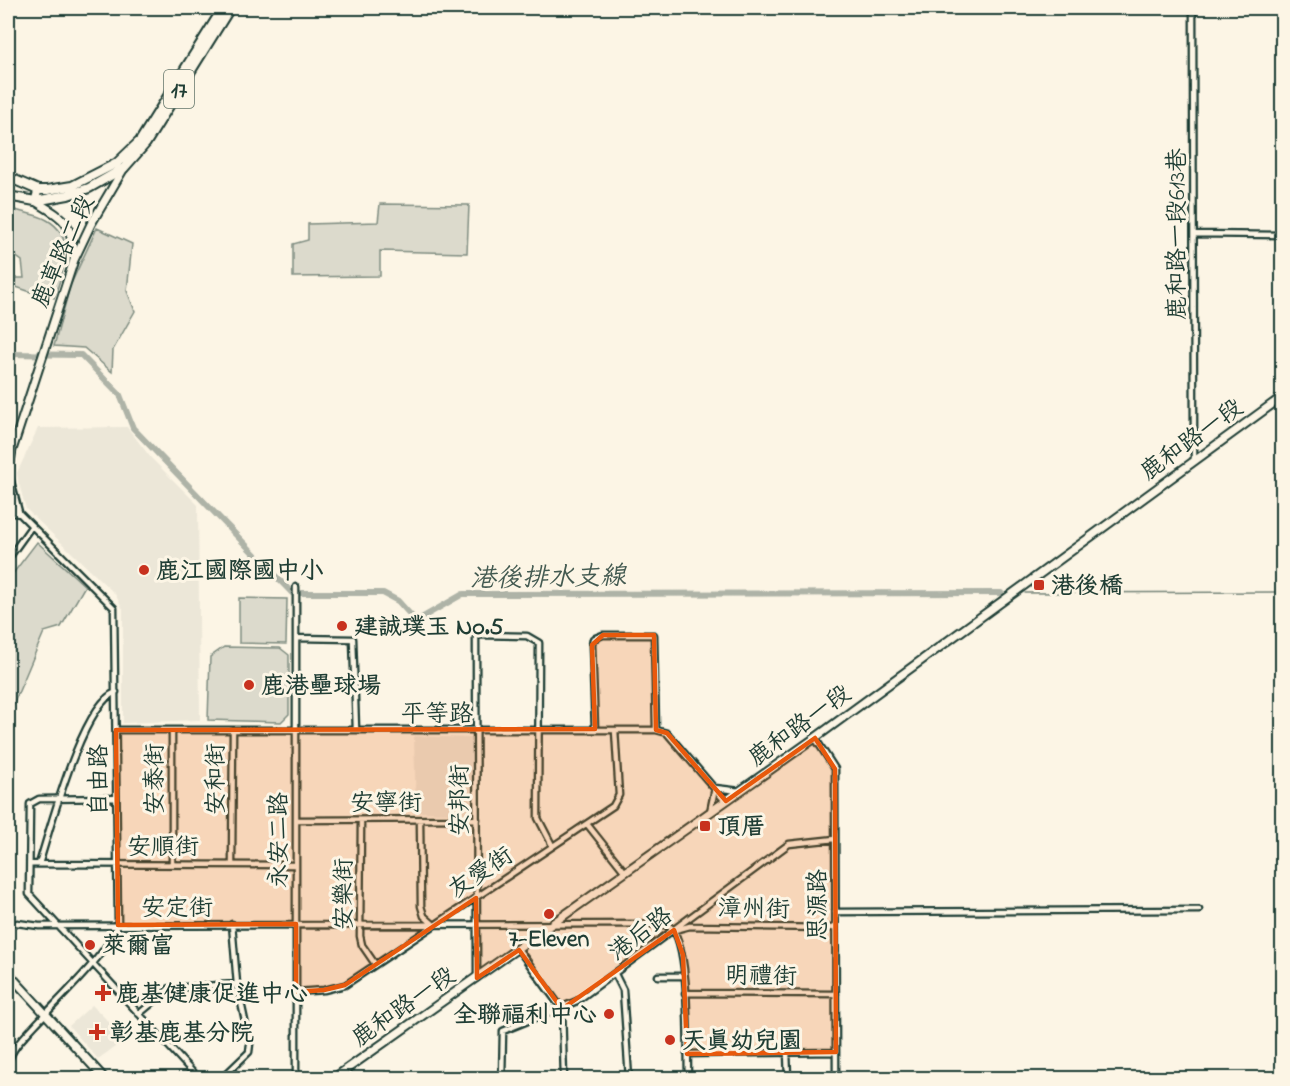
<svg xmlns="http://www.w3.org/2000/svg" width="1290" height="1086" font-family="'Indie Flower','LXGW WenKai TC',sans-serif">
  <rect width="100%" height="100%" fill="#fcf5e5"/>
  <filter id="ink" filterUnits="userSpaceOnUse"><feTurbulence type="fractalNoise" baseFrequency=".0167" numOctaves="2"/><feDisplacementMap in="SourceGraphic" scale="12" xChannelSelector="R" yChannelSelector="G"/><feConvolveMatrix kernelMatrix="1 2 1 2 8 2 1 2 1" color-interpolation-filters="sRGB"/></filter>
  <g filter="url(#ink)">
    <path fill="#ece7d8" d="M127 427 151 458 198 505 200 720 123 723V609L115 594 26 509 19 484 17 473 38 428Z
      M414 736 473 738V814L416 812Z
      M92 1005 126 1039 98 1059 69 1026Z"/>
    <path fill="#dcdacc" stroke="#7e8c80" stroke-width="1.5" d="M380 204 469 205 467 253 380 251V276L293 277V244L308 240V224L378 222Z
      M15 210C25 213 38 215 47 220 78 237 62 274 54 298L34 288 31 292 16 287V278H24L22 261 8 251V228L15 223Z
      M97 228 132 244 127 291 135 311 113 350 112 372 84 348 54 346 70 286Z
      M37 542 85 586 61 627 44 632 8 717V580Z
      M239 598 287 599 286 644 239 643Z
      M224 647 280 648 289 655V714L281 722 208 720 210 657Z"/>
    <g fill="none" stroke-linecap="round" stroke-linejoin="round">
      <path stroke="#758479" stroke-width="1.5" d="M1025 593 1282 592"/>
      <path stroke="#aeb3a7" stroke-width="6" d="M8 354 81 355 120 395 133 428 292 593H383L398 601 416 621 463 594 1001 593"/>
      <defs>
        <path id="street" d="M1193 8 1194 460
          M1195 234 1282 235
          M9 474 19 512
          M8 502 114 608 118 925C107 955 58 1000 35 1025 24 1037 12 1048 8 1063
          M8 512 20 514
          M8 559 31 527
          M296 638 353 639 356 730
          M595 729 592 645 593 639 603 635H654L656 730
          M116 730H656L667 733 725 801
          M172 730V864
          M815 738 835 769 836 1078
          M116 798 39 799 30 804 29 894 198 1078
          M710 812 715 788 740 791
          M296 820 477 819
          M361 820 360 936 362 945 375 964
          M420 820 421 906 424 916 433 924
          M587 824 625 872
          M30 864 296 865
          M39 864C50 830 82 704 116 692
          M232 865 233 730
          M835 912 1199 910
          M17 923 39 926 659 924C662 925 666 925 669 926 691 939 687 1051 688 1078
          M675 930 690 926 835 928
          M519 950 562 1009 564 1078
          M615 974 623 990 629 1078
          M658 976H684
          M477 978 476 635 527 636 539 643 538 818 552 845
          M296 992 324 990 345 985 613 806 619 795 615 730
          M685 993 836 994
          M139 1014 170 988 237 984
          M787 1052 788 1078
          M687 1054 836 1052
          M222 1078 249 1052 250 1044 237 984 232 924
          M296 1078V587
          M502 1078 503 1031 577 1001 789 844 835 839"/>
        <path id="secondary" d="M38 190 35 201C66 220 71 221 74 258
          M8 475 12 450 74 260 91 224 124 168
          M8 973 104 1078
          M334 1078 815 738 1282 397"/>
        <path id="primary" d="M8 177 38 190H47L72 186 117 163 140 141 223 8
          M8 196 35 201 68 195 89 188 124 168 146 143 230 8"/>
      </defs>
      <use href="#street" stroke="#1f3d34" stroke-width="9"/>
      <use href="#secondary" stroke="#1f3d34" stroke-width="11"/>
      <use href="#primary" stroke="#1f3d34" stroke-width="12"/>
      <use href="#street" stroke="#fcf5e5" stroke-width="4.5"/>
      <use href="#secondary" stroke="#fcf5e5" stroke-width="7"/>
      <use href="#primary" stroke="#fcf5e5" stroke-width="8"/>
    </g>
  </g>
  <path fill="#e8590c" fill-opacity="0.2" stroke="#e8590c" stroke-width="4.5" stroke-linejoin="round" d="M603 635H654L656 730 667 733 726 801 815 738 835 769 836 1052 687 1054 683 955 674 930 562 1009 519 950 477 978 476 898 345 985 324 990 296 992V924L118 925 116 730 595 729 592 645Z"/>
  <g fill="#c8321e" stroke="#fcf5e5" stroke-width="2">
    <circle cx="144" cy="570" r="6"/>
    <rect x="1033" y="579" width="12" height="12" rx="3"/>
    <circle cx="342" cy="626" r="6"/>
    <circle cx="249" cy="685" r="6"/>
    <rect x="699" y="820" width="12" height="12" rx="3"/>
    <circle cx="549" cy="914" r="6"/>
    <circle cx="90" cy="945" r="6"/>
    <path d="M100 984h6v6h6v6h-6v6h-6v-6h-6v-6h6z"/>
    <circle cx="609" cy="1014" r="6"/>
    <path d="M94 1023h6v6h6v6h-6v6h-6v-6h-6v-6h6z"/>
    <circle cx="670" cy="1040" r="6"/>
  </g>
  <g text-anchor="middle" stroke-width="6" stroke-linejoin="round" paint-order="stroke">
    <rect fill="#fcf5e5" stroke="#617469" stroke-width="1.5" x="164" y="70" width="30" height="38" rx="4.5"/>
    <g font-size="22" font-weight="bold" fill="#1f3d34">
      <text x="179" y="97">17</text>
    </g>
    <g font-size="24" fill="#1f3d34" stroke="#fcf5e5">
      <text transform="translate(1176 234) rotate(-90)" y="8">鹿和路一段613巷</text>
      <text transform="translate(62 251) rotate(-66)" y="8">鹿草路二段</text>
      <text transform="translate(1191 439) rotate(-36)" y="8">鹿和路一段</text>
      <text x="437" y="721">平等路</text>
      <text transform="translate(799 725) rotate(-36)" y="8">鹿和路一段</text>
      <text transform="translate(154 779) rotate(-90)" y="8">安泰街</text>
      <text transform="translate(215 779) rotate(-90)" y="8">安和街</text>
      <text transform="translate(98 780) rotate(-90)" y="8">自由路</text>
      <text transform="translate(459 800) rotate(-90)" y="8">安邦街</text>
      <text x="386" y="810">安寧街</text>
      <text transform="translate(278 840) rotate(-90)" y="8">永安二路</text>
      <text x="163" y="854">安順街</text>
      <text transform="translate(480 872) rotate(-34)" y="8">友愛街</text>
      <text transform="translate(343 894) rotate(-90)" y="8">安樂街</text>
      <text transform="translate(817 905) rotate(-90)" y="8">思源路</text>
      <text x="177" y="915">安定街</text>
      <text transform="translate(754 908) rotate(1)" y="8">漳州街</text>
      <text transform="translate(640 933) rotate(-37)" y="8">港后路</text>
      <text transform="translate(761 975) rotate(1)" y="8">明禮街</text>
      <text transform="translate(403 1006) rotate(-35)" y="8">鹿和路一段</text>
    </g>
    <g font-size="24" font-weight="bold" fill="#1f3d34" stroke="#fcf5e5" text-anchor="start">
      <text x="156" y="578">鹿江國際國中小</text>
      <text x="1051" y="593">港後橋</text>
      <text x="354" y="634">建誠璞玉 No.5</text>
      <text x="261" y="693">鹿港壘球場</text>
      <text x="717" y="834">頂厝</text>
      <text x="549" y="946" text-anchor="middle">7-Eleven</text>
      <text x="102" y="953">萊爾富</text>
      <text x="116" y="1001">鹿基健康促進中心</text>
      <text x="597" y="1022" text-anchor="end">全聯福利中心</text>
      <text x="110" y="1040">彰基鹿基分院</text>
      <text x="682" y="1048">天真幼兒園</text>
    </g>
    <g font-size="26" font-style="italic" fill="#435a51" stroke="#fcf5e5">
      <text transform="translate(548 576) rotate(-1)" y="9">港後排水支線</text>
    </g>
  </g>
  <rect width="1290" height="1086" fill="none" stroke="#fcf5e5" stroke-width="30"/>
  <rect x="15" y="15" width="1260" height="1056" fill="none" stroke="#1f3d34" stroke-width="2" filter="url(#ink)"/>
</svg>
